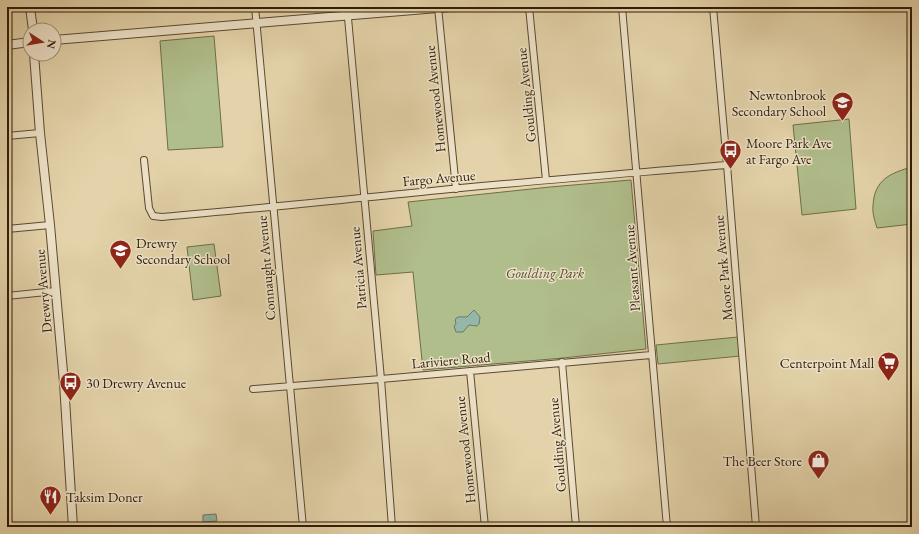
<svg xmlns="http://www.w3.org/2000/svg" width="919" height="534" font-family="'EB Garamond',serif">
  <rect width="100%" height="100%" fill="#e4d3aa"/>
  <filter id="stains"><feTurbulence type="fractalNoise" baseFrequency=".005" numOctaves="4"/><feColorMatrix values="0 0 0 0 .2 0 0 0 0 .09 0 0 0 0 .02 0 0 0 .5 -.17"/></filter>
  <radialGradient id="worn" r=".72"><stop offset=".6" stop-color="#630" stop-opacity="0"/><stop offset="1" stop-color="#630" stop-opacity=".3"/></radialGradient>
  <path fill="#b0be8c" stroke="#6f6d4a" d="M214 36 223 147 168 150 160 41Z
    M849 119 856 209 802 215 793 125Z
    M912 167V224L877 228C875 221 872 213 873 206 874 180 890 173 912 167Z
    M631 180 646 349 563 358 423 370 413 272 376 275 373 231 412 226 408 202 550 187Z
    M214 244 221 296 193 300 187 247Z
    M738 337 740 356 658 364 656 345Z"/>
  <path fill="#95b7aa" stroke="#6c7969" d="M474 310 480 317 479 324 477 326 469 325 463 332H456L454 326 456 324C453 315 461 317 467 317Z
    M216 514 217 521 203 522V515Z"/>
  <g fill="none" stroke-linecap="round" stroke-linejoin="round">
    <defs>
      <path id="minor" d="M255 7 303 527
        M347 7 381 379 392 527
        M438 7 456 189
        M529 7 546 180
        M622 7 667 527
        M713 7 727 165 756 527
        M7 136 40 133
        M144 160 149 208 153 216 162 217C245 210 328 201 411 193 516 182 622 174 727 165
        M7 229 50 225
        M7 296 56 291
        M562 362 576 527
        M470 371 485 527
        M253 389 381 379 651 355"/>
      <path id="tertiary" d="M30 7 33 30
        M54 40 450 7
        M7 45 30 42
        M34 54 40 133 50 225 64 383 73 527"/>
    </defs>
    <use href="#minor" stroke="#5c4a30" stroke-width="8"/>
    <use href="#tertiary" stroke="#5c4a30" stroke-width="10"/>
    <use href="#minor" stroke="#ede2c8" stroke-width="6"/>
    <use href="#tertiary" stroke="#ede2c8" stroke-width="8"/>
  </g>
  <defs>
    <symbol id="school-pin" viewBox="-11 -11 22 30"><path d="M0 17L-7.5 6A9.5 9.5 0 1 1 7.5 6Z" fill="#8f2418" stroke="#ede2c8"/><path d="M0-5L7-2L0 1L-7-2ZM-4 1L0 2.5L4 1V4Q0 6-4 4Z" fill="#fff"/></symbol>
    <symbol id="bus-pin" viewBox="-11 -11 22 30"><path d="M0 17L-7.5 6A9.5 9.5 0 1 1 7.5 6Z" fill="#8f2418" stroke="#ede2c8"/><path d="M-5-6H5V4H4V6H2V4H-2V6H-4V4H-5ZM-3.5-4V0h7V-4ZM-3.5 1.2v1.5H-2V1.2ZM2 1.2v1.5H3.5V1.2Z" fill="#fff"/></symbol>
    <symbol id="supermarket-pin" viewBox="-11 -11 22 30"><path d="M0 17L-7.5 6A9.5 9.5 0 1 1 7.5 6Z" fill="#8f2418" stroke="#ede2c8"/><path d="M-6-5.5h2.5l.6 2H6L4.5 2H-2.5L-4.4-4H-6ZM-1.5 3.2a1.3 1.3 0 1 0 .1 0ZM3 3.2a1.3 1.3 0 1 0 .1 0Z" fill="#fff"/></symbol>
    <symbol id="shop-pin" viewBox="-11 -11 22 30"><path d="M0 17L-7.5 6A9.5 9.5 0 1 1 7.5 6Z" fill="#8f2418" stroke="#ede2c8"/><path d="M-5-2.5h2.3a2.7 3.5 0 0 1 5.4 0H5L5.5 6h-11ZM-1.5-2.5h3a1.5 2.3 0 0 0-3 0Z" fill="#fff"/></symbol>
    <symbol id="restaurant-pin" viewBox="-11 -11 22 30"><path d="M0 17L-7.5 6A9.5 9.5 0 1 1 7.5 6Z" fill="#8f2418" stroke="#ede2c8"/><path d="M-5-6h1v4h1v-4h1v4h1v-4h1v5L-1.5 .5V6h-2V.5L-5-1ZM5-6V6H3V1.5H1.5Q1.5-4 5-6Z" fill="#fff"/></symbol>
  </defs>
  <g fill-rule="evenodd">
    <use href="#school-pin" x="830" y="90" width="25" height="34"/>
    <use href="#bus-pin" x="718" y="138" width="25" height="34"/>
    <use href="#school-pin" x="108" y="238" width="25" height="34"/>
    <use href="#supermarket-pin" x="876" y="350" width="25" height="34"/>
    <use href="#bus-pin" x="58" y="370" width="25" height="34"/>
    <use href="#shop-pin" x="806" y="448" width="25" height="34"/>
    <use href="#restaurant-pin" x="38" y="484" width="25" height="34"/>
  </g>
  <g text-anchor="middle" stroke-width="3" stroke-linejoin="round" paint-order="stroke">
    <g font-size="14" fill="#2e1c07" stroke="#ede2c8">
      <text transform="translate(526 95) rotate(-96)" y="5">Goulding Avenue</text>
      <text transform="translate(435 99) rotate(-96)" y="5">Homewood Avenue</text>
      <text transform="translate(439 178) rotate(-5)" y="5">Fargo Avenue</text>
      <text transform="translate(266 268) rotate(-95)" y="5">Connaught Avenue</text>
      <text transform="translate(358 268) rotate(-95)" y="5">Patricia Avenue</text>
      <text transform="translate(632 268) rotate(-94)" y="5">Pleasant Avenue</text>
      <text transform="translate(723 268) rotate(-95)" y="5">Moore Park Avenue</text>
      <text transform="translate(43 291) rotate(-95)" y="5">Drewry Avenue</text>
      <text transform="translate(451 360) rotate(-5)" y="5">Lariviere Road</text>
      <text transform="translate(557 445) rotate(-95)" y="5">Goulding Avenue</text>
      <text transform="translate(465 450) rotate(-96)" y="5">Homewood Avenue</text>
    </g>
    <g font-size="14" fill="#2e1c07" stroke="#ede2c8" text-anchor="start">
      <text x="826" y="100" text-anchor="end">Newtonbrook<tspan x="826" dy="16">Secondary School</tspan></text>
      <text x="746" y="148">Moore Park Ave<tspan x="746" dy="16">at Fargo Ave</tspan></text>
      <text x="136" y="248">Drewry<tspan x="136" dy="16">Secondary School</tspan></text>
      <text x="874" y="368" text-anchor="end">Centerpoint Mall</text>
      <text x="86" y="388">30 Drewry Avenue</text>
      <text x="802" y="466" text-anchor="end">The Beer Store</text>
      <text x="66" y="502">Taksim Doner</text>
    </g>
    <g font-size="14" font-style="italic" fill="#554d2f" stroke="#ede2c8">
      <text x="545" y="278">Goulding Park</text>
    </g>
  </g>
  <rect width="919" height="534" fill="none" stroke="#e4d3aa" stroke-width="24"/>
  <rect x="8" y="8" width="903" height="518" fill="none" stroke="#2e1c07" stroke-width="2"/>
  <rect x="12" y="12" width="895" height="510" fill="none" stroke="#2e1c07"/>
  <g transform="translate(42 42) rotate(102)"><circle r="19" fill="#ede2c8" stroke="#a1937b"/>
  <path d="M0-3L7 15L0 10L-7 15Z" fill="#8f2418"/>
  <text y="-6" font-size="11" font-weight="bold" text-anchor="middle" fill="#2e1c07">N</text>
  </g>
  <rect width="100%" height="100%" filter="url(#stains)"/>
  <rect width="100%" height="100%" fill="url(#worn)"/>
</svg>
